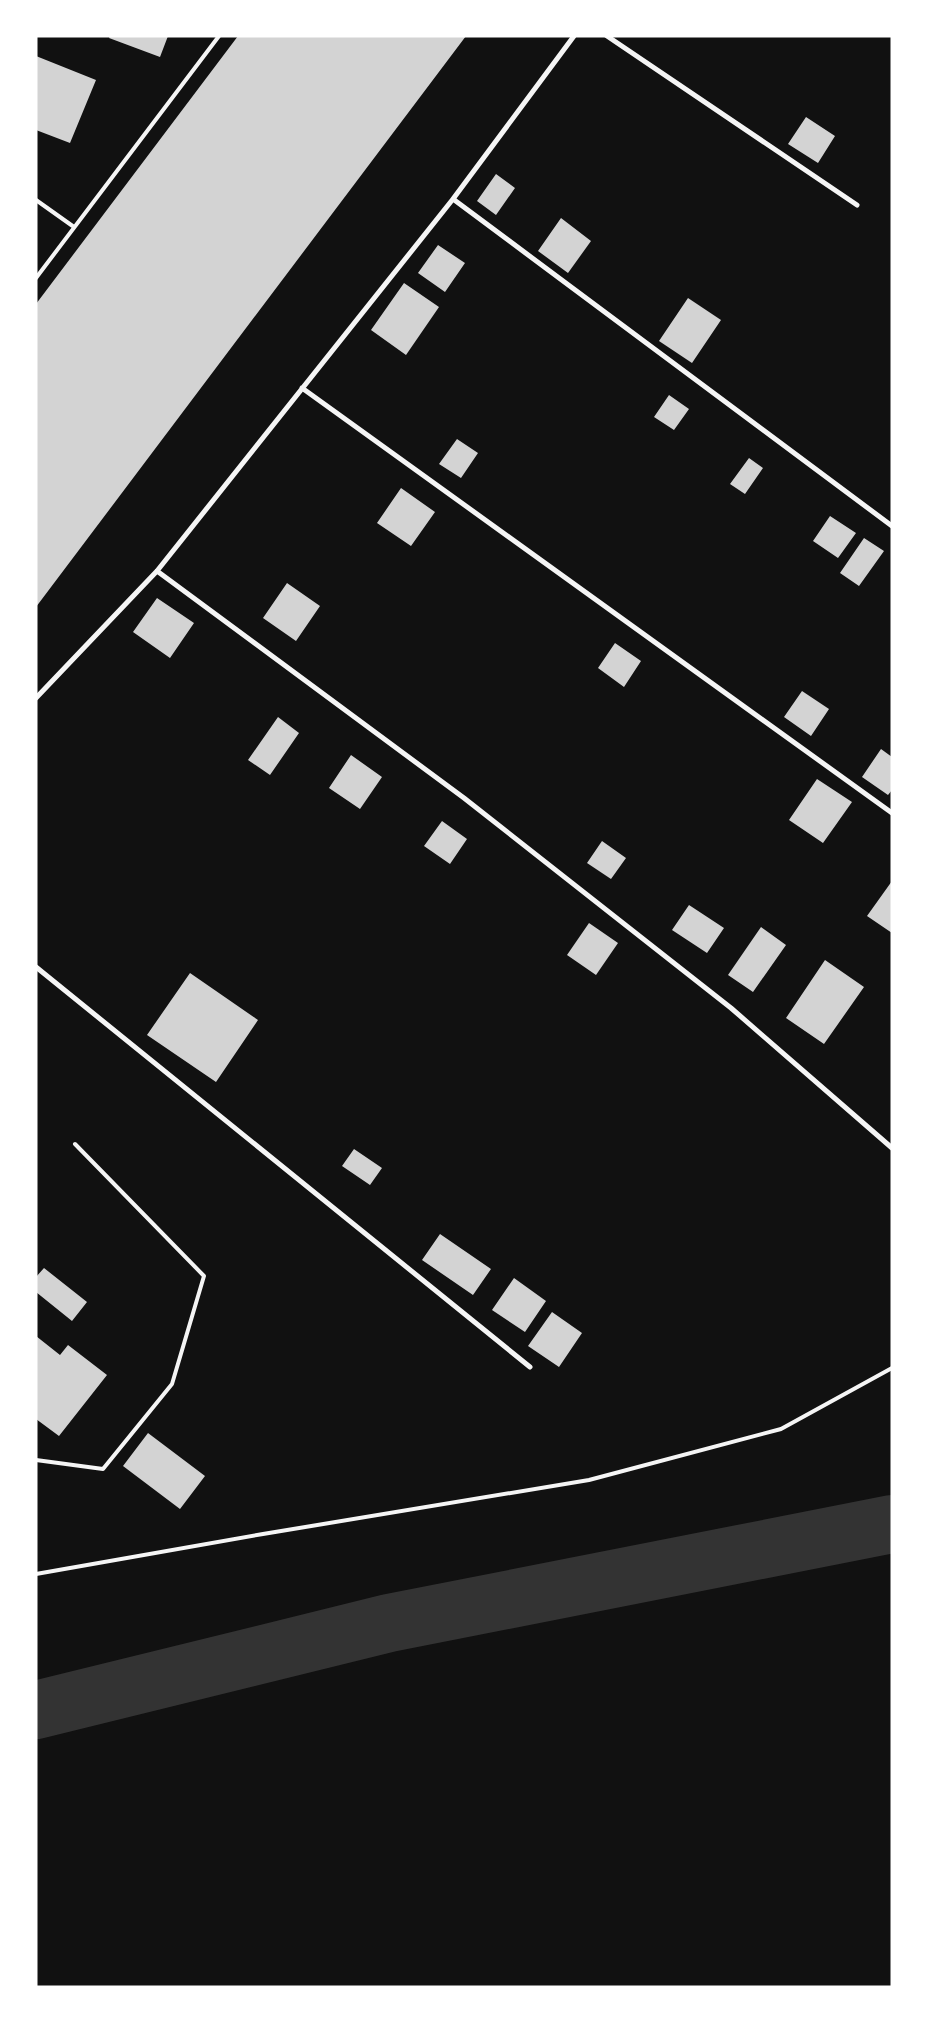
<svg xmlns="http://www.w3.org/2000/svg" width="928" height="2023" font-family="'DM Sans',sans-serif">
  <rect width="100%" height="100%" fill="#111"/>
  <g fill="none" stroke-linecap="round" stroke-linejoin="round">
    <path stroke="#333" stroke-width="58" d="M36 1710 389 1623 892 1524"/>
  </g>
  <path fill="#d3d3d3" d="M110 36H168L160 57 109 38Z
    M238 36H466L36 607V304Z
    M36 56 96 80 70 143 36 130Z
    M806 117 835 136 818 163 788 144Z
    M496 174 515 188 496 215 477 201Z
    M561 218 591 241 568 273 538 251Z
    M438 245 465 263 445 292 418 273Z
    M404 283 439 307 406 355 371 330Z
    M688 298 721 320 692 363 659 341Z
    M669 395 689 409 674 430 654 417Z
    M457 439 478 453 461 478 439 464Z
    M749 458 763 468 745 494 730 484Z
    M401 488 435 512 411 546 377 523Z
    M830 516 856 533 838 558 813 541Z
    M864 538 884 551 859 586 840 573Z
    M287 583 320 606 296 641 263 618Z
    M157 598 194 623 170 658 133 632Z
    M615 643 641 661 624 687 598 668Z
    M802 691 829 709 811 736 784 717Z
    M278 717 299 733 270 775 248 760Z
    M881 749 892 757V790L888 795 862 777Z
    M351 755 382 777 360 809 329 788Z
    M817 779 852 802 823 843 789 820Z
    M442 821 467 839 450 864 424 846Z
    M602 841 626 858 611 879 587 863Z
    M892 881V933L867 916Z
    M689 905 724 928 707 953 672 930Z
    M589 923 618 943 596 975 567 955Z
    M761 927 786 945 753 992 728 975Z
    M825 960 864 987 824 1044 786 1018Z
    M190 973 258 1020 216 1082 147 1035Z
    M354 1149 382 1168 370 1185 342 1166Z
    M440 1234 491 1269 473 1295 422 1260Z
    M44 1268 87 1302 72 1321 36 1292V1277Z
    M514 1278 546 1301 525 1332 492 1310Z
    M552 1312 582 1333 559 1367 528 1346Z
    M36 1336 60 1355 68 1345 107 1375 59 1436 36 1419Z
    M148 1433 205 1476 180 1509 123 1466Z"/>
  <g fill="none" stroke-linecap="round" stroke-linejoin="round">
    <path stroke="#f5f5f5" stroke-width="4" d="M36 200 74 227
      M36 278 219 36
      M36 1460 103 1469 172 1384 204 1276 75 1144
      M36 1574 263 1534 589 1480 781 1429 892 1368"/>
    <path stroke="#f5f5f5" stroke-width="5" d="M607 36 857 205
      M453 199 892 526
      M302 388 892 813
      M157 571 464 798 731 1008 892 1148
      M36 698 157 571 453 199 574 36
      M36 967 530 1367"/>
  </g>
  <rect width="928" height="2023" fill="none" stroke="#ffffff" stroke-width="75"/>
</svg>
